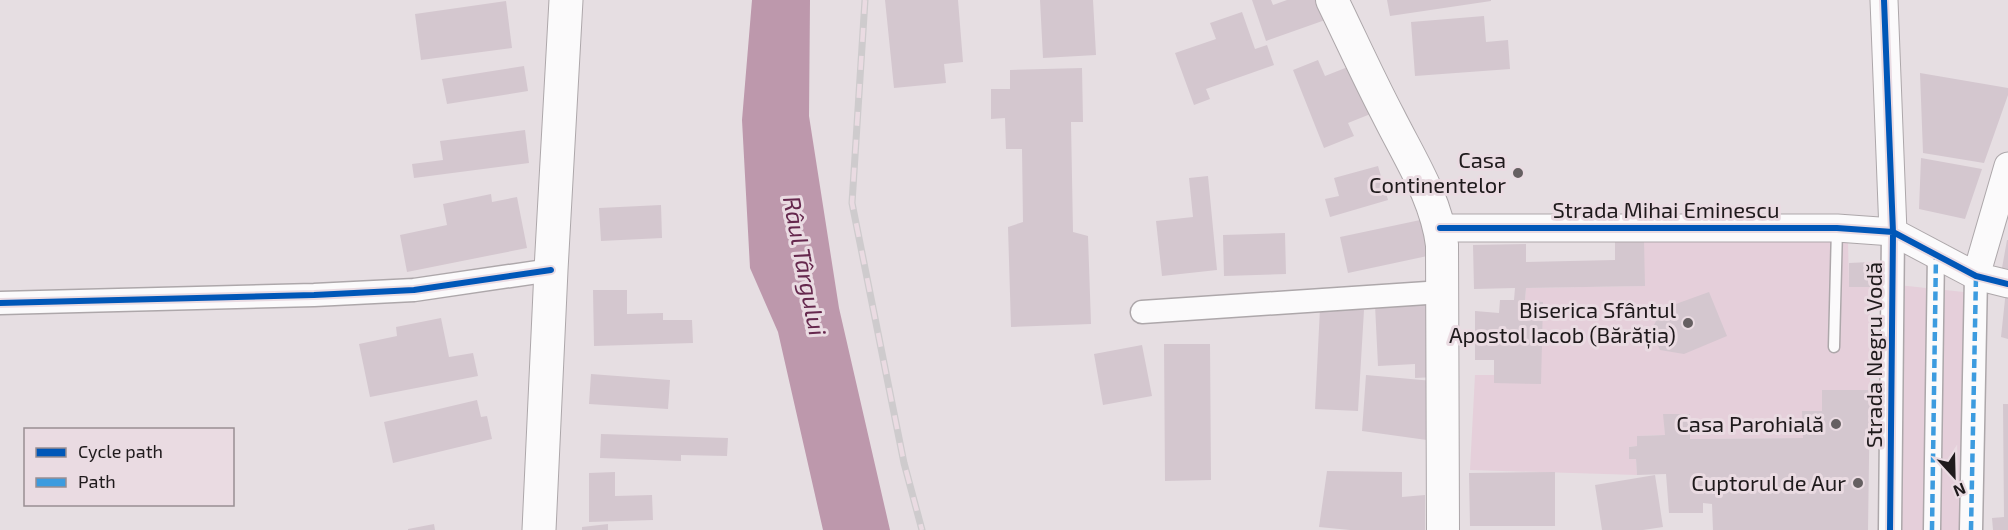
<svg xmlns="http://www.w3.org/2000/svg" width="2008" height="530" font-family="'Exo 2',sans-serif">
  <rect width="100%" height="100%" fill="#e6dee2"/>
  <path fill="#e5cfda" d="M1644 241H1848L1849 287H1870V390H1822V411L1803 412V438L1690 439V414H1664L1665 435 1637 436V446L1629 447V458L1636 459 1637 475 1470 470 1475 375H1494V383L1525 301 1526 288 1644 286Z
    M1898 285 1973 293 1964 530H1895Z"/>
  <path fill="#bd98ac" d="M752 0H810L809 116 839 308 890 530H823L778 332 750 268 742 120Z"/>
  <path fill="#d4c7cf" d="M885 0H958L963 62 944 64 946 83 894 88Z
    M1040 0H1093L1096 55 1043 58Z
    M1252 0H1271L1273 5 1287 0H1322L1328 19 1266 41Z
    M1387 0H1491V1L1390 16Z
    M506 1 512 48 421 60 415 14Z
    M1242 12 1255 49 1267 45 1274 65 1206 89 1210 99 1194 105 1175 53 1216 39 1210 23Z
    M1484 16 1486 42 1508 40 1510 69 1415 76 1411 22Z
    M1318 60 1325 76 1358 63 1378 111 1348 123 1354 136 1324 148 1293 70Z
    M524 66 528 91 447 104 442 79Z
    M1082 68 1083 122H1071L1073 232 1088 236 1091 324 1011 327 1008 227 1023 222 1022 149H1006L1005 118 991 119V89H1010V70Z
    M1920 73 2008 88V95L1984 163 1923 153Z
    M525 130 529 163 414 178 412 164 443 160 440 141Z
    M1921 158 1982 169 1965 219 1919 209Z
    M1378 166 1388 200 1330 217 1325 199 1339 196 1334 178Z
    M1208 176 1217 270 1162 276 1156 221 1193 217 1189 178Z
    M491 194 492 202 517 197 527 248 407 272 400 235 447 225 443 204Z
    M661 205 662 238 601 241 599 208Z
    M1425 219 1432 255 1348 273 1340 237Z
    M1285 233 1286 274 1224 276 1223 235Z
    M2007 240H2008V269L2002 268Z
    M1644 241 1645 286 1526 288 1525 301 1543 302 1541 384 1494 383V360H1475V311L1499 313 1500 300H1514L1515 288 1474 289 1473 245 1526 244V262L1615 260V242Z
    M1870 262V287H1849V263Z
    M593 290H627V314L663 313V320H692L693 343 594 346Z
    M2006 290H2008V339L2001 337Z
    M1709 292 1727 336 1684 354 1660 350 1651 331 1662 309Z
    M1432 303 1435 377 1415 378V364L1378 366 1375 305Z
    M1320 308 1364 310 1358 411 1315 409Z
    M441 318 449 357 473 353 478 376 370 397 359 344 397 336 396 327Z
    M1164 344H1210L1211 480 1165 481Z
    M1142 345 1152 396 1103 405 1094 354Z
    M591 374 670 380 668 409 589 404Z
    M1366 375 1433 381 1434 441 1362 431Z
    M1822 390H1870L1868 530H1713L1712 504 1703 503V513H1669L1666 474 1637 475 1636 459H1629V447L1637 446V436L1665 435 1663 414H1690V439L1803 438 1802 411H1822Z
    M477 400 481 417 487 416 492 439 393 463 384 422Z
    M2003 404H2008V530H1993L1992 518 2004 517Z
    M601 434 728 438 727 456 681 455V461L600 458Z
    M1327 471 1402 472V497L1425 495V530H1350L1319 527Z
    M615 472V496L652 495 653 520 589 522V473Z
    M1555 472V526H1470L1469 473Z
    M1655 475 1663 527 1643 530H1602L1595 485Z
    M434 524 435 530H408V529Z
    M608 524V530H582V527Z"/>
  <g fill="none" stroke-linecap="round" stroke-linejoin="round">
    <defs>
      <path id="service" d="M1834 347 1837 228"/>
      <path id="pedestrian" d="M1932 530 1936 254"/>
      <path id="minor" d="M0 303 314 295 414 290 551 270
        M1142 312 1442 292
        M1890 530 1893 232
        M1971 530 1976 276"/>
      <path id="tertiary" d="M1884 0 1893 232
        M1440 228H1837L1893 232 1976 276 2008 284
        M1976 276 2008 166"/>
      <path id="secondary" d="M1332 0C1351 39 1369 79 1389 117 1410 159 1436 198 1442 245L1443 530"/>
      <path id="trunk" d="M539 530 551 270 566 0"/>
    </defs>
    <use href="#service" stroke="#ada7aa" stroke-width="13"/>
    <use href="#pedestrian" stroke="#ada7aa" stroke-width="19"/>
    <use href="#minor" stroke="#ada7aa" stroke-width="25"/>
    <use href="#tertiary" stroke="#ada7aa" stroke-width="29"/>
    <use href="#secondary" stroke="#ada7aa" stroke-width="34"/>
    <use href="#trunk" stroke="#ada7aa" stroke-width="35"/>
    <use href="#service" stroke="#fbfafb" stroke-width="10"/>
    <use href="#pedestrian" stroke="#fbfafb" stroke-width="16"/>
    <use href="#minor" stroke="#fbfafb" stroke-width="22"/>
    <use href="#tertiary" stroke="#fbfafb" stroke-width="27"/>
    <use href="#secondary" stroke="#fbfafb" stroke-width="32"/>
    <use href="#trunk" stroke="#fbfafb" stroke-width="33"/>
    <defs>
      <path id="rail" d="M865 0 852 203 904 463 922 530"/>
    </defs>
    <use href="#rail" stroke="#cecbcd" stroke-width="7"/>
    <use href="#rail" stroke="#eadbe2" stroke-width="4.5" stroke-dasharray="14" stroke-linecap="butt"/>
    <path stroke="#3c9bdf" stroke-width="4.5" stroke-dasharray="9 4.5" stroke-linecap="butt" d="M1932 530 1936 254
      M1971 530 1976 276"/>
    <defs>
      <path id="cycleway" d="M1884 0 1893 232 1890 530
        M1440 228H1837L1893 232 1976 276 2008 284
        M0 303 314 295 414 290 551 270"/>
    </defs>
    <use href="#cycleway" stroke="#eadbe2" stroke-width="10"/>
    <use href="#cycleway" stroke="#0057b8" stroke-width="6"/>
  </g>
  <g fill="#655f61" stroke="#eadbe2" stroke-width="2">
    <circle cx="1518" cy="173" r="6"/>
    <circle cx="1688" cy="323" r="6"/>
    <circle cx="1836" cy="424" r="6"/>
    <circle cx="1858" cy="483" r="6"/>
  </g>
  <g text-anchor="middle" stroke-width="6" stroke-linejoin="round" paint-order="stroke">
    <g font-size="22" fill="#1f1a1c" stroke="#eadbe2" text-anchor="end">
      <text x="1506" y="168">Casa<tspan x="1506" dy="25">Continentelor</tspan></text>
      <text x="1676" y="318">Biserica Sfântul<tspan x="1676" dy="25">Apostol Iacob (Bărăția)</tspan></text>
      <text x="1824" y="432">Casa Parohială</text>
      <text x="1846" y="491">Cuptorul de Aur</text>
    </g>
    <g font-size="22" fill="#1f1a1c" stroke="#eadbe2">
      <text x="1666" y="218">Strada Mihai Eminescu</text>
      <text transform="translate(1874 355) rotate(-90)" y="8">Strada Negru Vodă</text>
    </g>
    <g font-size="24" font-style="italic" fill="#65274d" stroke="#eadbe2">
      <text transform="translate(804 266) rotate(79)" y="8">Râul Târgului</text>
    </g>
  </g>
  <rect x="24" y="428" width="210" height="78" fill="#eadbe2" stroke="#998e93" stroke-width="1.5"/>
  <rect x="36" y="448" width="30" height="9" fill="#0057b8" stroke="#998e93" stroke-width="1.5"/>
  <text x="78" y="458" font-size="18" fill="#1f1a1c">Cycle path</text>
  <rect x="36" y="478" width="30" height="9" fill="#3c9bdf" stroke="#998e93" stroke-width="1.5"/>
  <text x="78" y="488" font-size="18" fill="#1f1a1c">Path</text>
  <g transform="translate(1954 476) rotate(158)" stroke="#eadbe2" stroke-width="4.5" paint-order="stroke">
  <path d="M0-4.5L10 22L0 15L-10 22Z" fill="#1f1a1c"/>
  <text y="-9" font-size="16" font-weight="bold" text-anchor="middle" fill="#1f1a1c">N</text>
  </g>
</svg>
